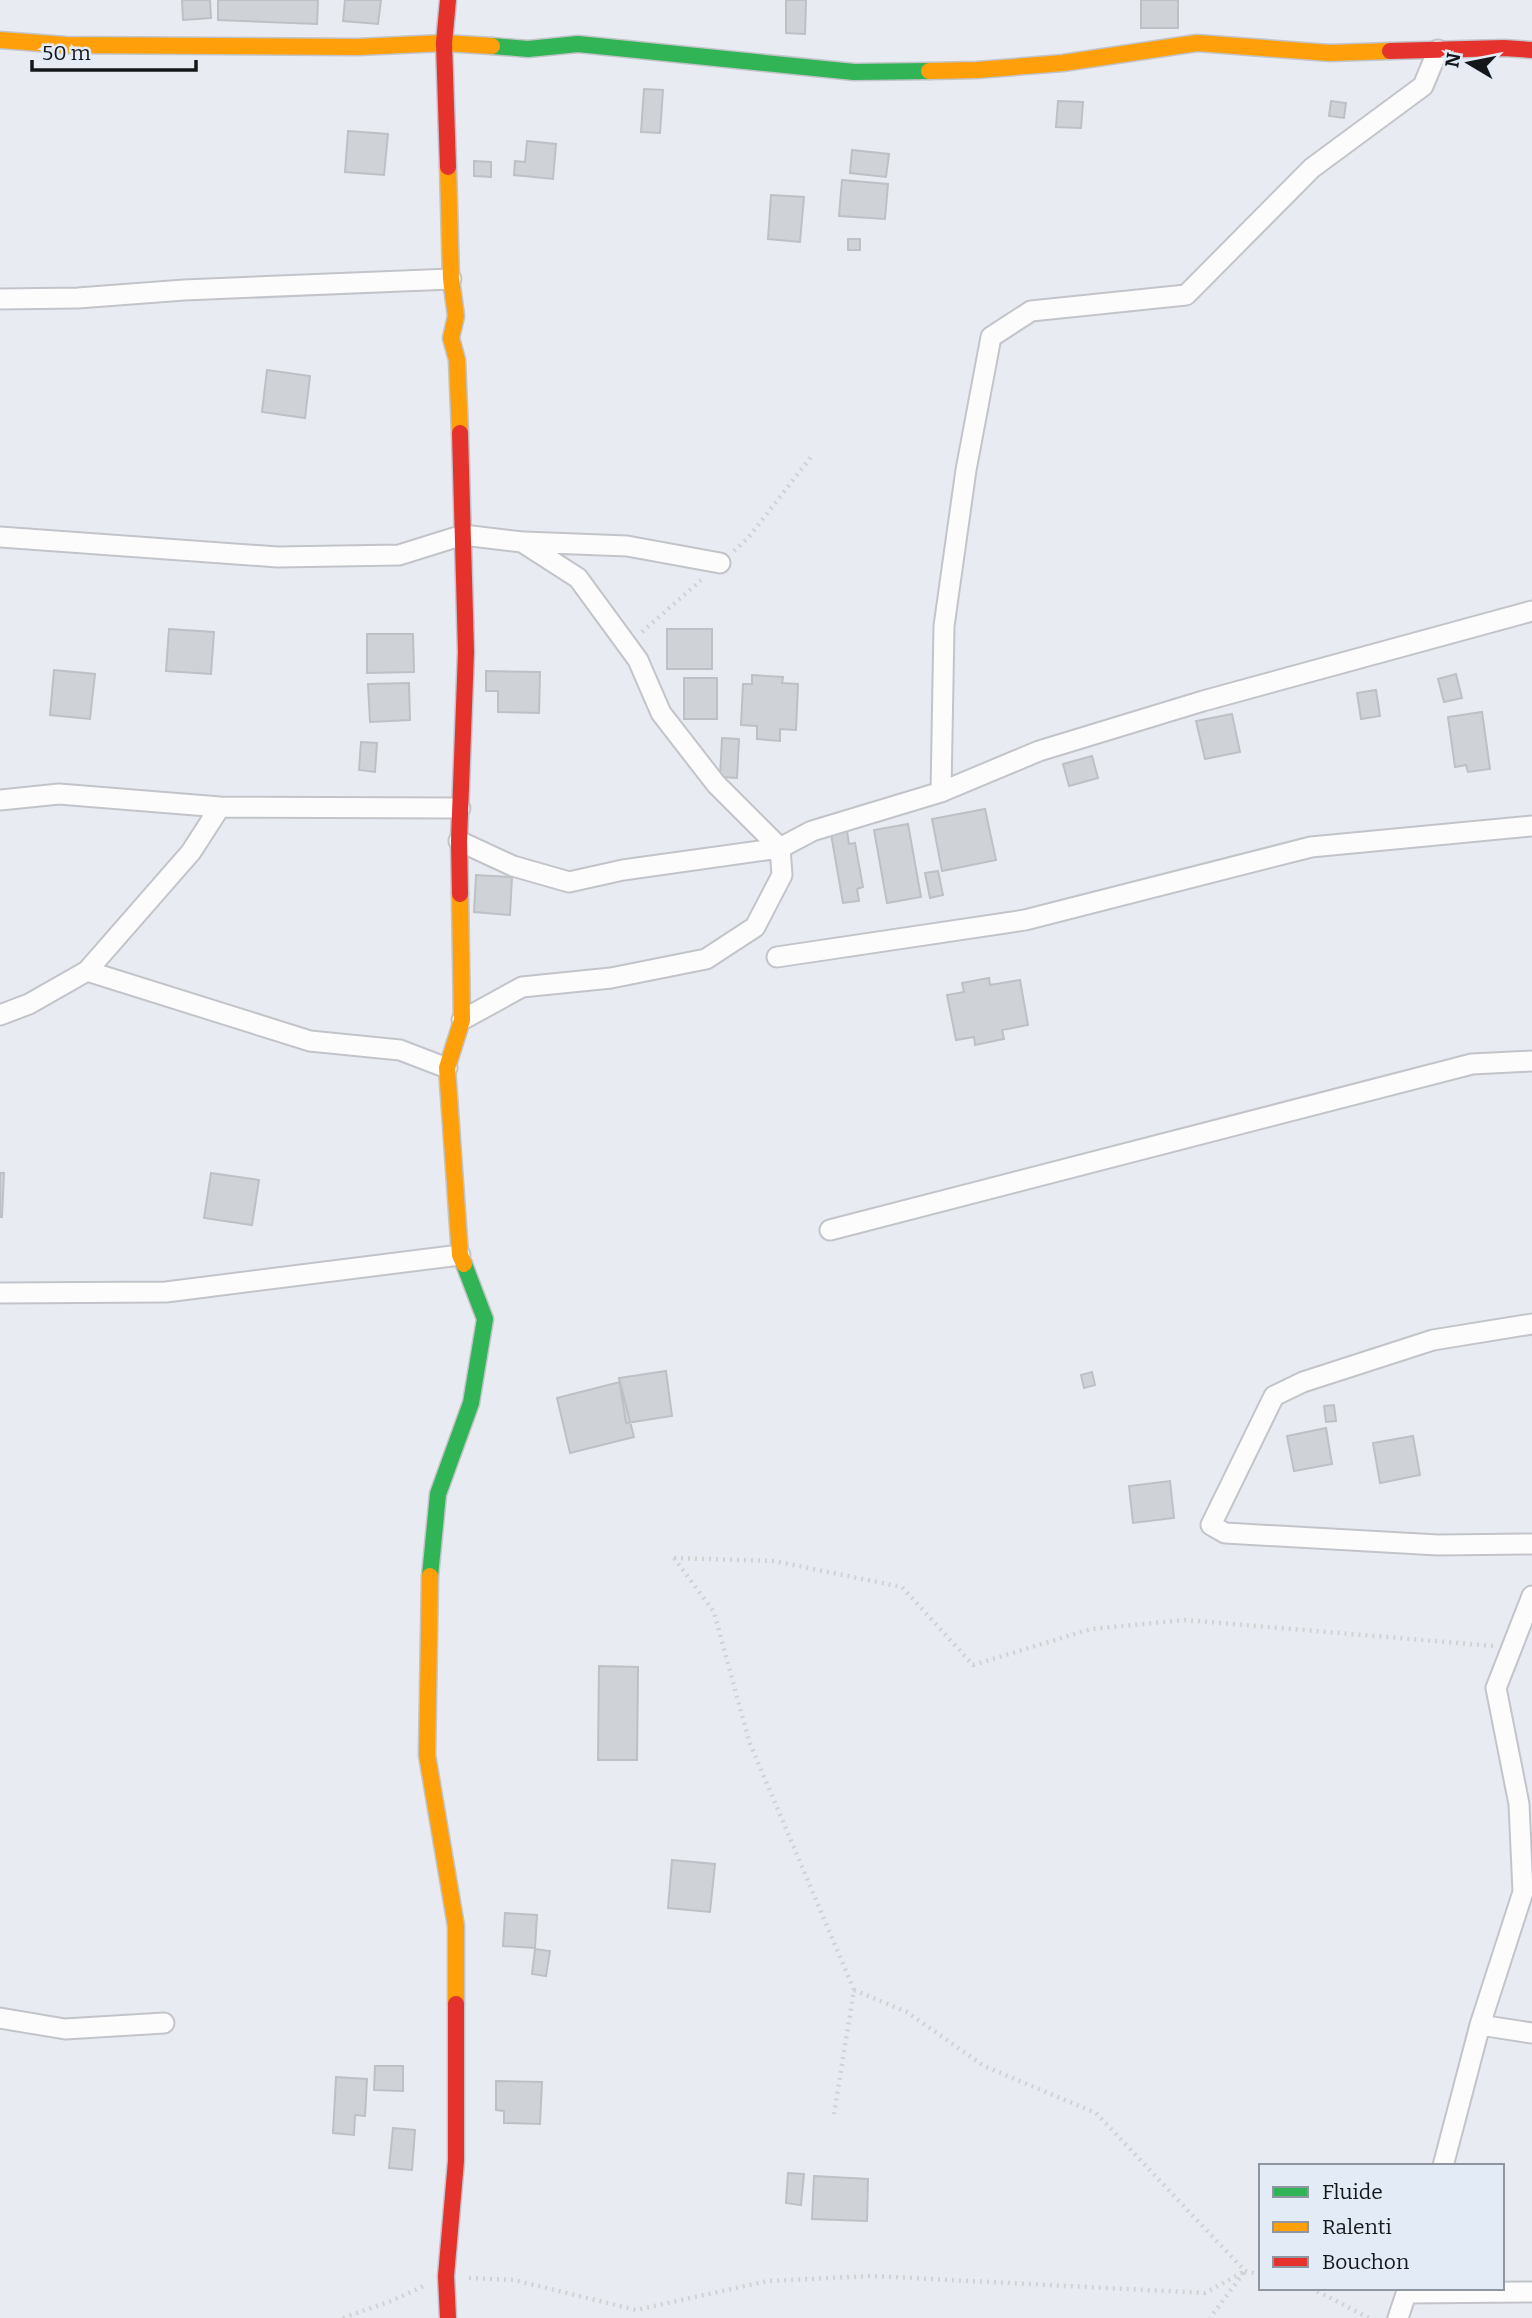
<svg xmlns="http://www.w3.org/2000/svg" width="1532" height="2318" font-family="Bitter,serif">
  <rect width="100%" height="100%" fill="#e8ecf2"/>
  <path fill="#cfd2d7" stroke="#bdc0c4" stroke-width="2" d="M182 0H210L211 18 183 20Z
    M218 0H318L317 24 218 20Z
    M345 0H381L378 24 343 21Z
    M786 0H806L805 34 786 33Z
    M1141 0H1178V28H1141Z
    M644 89 663 90 660 133 641 132Z
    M1058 101 1083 102 1081 128 1056 127Z
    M1331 101 1346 103 1344 118 1329 116Z
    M348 131 388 134 384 175 345 172Z
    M527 141 556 144 553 179 514 175 515 161 525 162Z
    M852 150 889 154 886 177 850 173Z
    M474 161 491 162V177L474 176Z
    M842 180 888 184 885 219 839 216Z
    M771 195 804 197 800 242 768 239Z
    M848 239H860V250H848Z
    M267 370 310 376 305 418 262 412Z
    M169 629 214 632 211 674 166 671Z
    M667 629H712V669H667Z
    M367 634H413L414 672 367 673Z
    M54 670 95 674 90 719 50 715Z
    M486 671 540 672 539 713 498 712V691H486Z
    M1456 674 1462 698 1444 702 1438 679Z
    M752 675 783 677 782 683 798 684 796 730 780 729V741L757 739V726L741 725 743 684H752Z
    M684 678H717V719H684Z
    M409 683 410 720 370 722 368 684Z
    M1376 690 1380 716 1361 719 1357 693Z
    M1482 712 1490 769 1468 772 1466 765 1455 767 1448 717Z
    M1232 714 1240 752 1205 759 1196 721Z
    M722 738 739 739 737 778 720 777Z
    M361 742 377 743 375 772 359 770Z
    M1092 756 1098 778 1069 786 1063 764Z
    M985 809 996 860 942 871 932 819Z
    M908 824 921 897 887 903 874 830Z
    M847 831 849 844 855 843 863 887 857 889 859 901 843 903 831 834Z
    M938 871 943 895 930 898 925 873Z
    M476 875 512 877 510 915 474 912Z
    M989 978 990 985 1020 980 1028 1025 1002 1030 1004 1039 975 1045 974 1037 956 1040 947 995 964 992 962 983Z
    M0 1173H4L2 1217H0Z
    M211 1173 259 1180 252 1225 204 1218Z
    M666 1371 672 1416 626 1423 619 1378Z
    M1092 1372 1095 1385 1084 1388 1081 1375Z
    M620 1382 634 1437 570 1453 557 1398Z
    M1334 1405 1336 1421 1326 1422 1324 1406Z
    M1326 1428 1332 1464 1294 1471 1287 1436Z
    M1413 1436 1420 1475 1380 1483 1373 1443Z
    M1170 1481 1174 1518 1133 1523 1129 1486Z
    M599 1666 638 1667 637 1760H598Z
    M672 1860 715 1864 710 1912 668 1908Z
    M505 1913 537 1915 535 1948 503 1946Z
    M535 1949 550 1951 546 1976 532 1974Z
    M375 2066H403V2091L374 2090Z
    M336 2077 367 2079 365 2116 355 2115 354 2135 333 2133Z
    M496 2081 542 2082 540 2124 504 2123V2111L496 2110Z
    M393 2128 415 2130 412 2170 389 2168Z
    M788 2173 804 2174 801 2205 786 2203Z
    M814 2176 868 2179 867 2221 812 2219Z"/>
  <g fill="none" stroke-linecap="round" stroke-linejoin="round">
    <defs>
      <path id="street" d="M0 299 78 298 184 290 451 279
        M0 537 278 557 399 555 463 535 522 542 578 578 638 660 661 713 716 784 780 848 782 875 755 927 706 959 611 978 522 987 462 1020
        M524 542 627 546 720 563
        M941 792 944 626 966 470 991 337 1031 311 1186 295 1312 168 1423 86 1438 50
        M0 800 59 794 220 807 460 808
        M459 841 513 866 569 882 623 870 780 848 812 831 941 792 1039 751 1203 701 1532 611
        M777 957 1025 920 1311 847 1532 826
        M87 971 310 1041 400 1050 447 1068
        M0 1015 29 1004 87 971 191 852 220 807
        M830 1230 1472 1064 1532 1061
        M0 1293 166 1292 460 1255
        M1532 1324 1433 1340 1303 1382 1274 1396 1211 1525 1225 1533 1438 1545 1532 1544
        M0 2018 65 2029 164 2023
        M1480 2025 1532 2033
        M1443 2166 1480 2025 1523 1892 1519 1804 1496 1688 1532 1596
        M1406 2293 1532 2292
        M1398 2318 1408 2288"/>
      <path id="fast" d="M492 46 528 49 578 44 854 72 929 71
        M430 1576 438 1494 471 1403 485 1319 464 1264"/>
      <path id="slow" d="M0 40 66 45 358 47 444 43 492 46
        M929 71 977 70 1063 63 1197 43 1330 53 1390 51
        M448 167 451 279 456 316 451 338 457 360 460 433
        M460 894 462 1020 447 1068 460 1255 464 1264
        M430 1576 427 1755 456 1926V2004"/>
      <path id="jam" d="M1390 51 1504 48 1532 50
        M448 167 444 43 448 0
        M460 894 459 841 466 652 460 433
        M448 2318 446 2276 456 2161V2004"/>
    </defs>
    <use href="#street" stroke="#c2c4c9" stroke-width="23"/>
    <use href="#fast" stroke="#c2c4c9" stroke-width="19"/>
    <use href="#slow" stroke="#c2c4c9" stroke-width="19"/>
    <use href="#jam" stroke="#c2c4c9" stroke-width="19"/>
    <path stroke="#d2d2d4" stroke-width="4.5" stroke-dasharray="2 5" stroke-linecap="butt" d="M734 551 748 538 811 457
      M642 632 701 580
      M674 1558 774 1561 902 1587 973 1665 1091 1629 1185 1620 1494 1646
      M674 1558 714 1612 749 1741 854 1990 834 2114
      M854 1990 907 2012 984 2066 1096 2113 1245 2271 1261 2275
      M469 2278 514 2280 636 2310 768 2281 872 2276 1205 2293 1245 2271 1210 2318
      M1311 2288 1369 2318
      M343 2318 391 2301 424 2286"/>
    <use href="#street" stroke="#fcfcfd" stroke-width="19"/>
    <use href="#fast" stroke="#30b455" stroke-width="16"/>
    <use href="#slow" stroke="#ff9f0a" stroke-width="16"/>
    <use href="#jam" stroke="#e5322d" stroke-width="16"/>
  </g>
  <rect x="1259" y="2164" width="245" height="126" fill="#e3ebf7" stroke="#90969f" stroke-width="2"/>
  <rect x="1273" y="2187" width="35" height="10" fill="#30b455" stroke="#90969f" stroke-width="2"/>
  <text x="1322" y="2199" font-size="21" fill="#14171a">Fluide</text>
  <rect x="1273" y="2222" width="35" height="10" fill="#ff9f0a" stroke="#90969f" stroke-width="2"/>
  <text x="1322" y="2234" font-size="21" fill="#14171a">Ralenti</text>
  <rect x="1273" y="2257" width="35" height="10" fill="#e5322d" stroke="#90969f" stroke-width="2"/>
  <text x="1322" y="2269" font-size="21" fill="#14171a">Bouchon</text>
  <g transform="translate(1469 63) rotate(280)" stroke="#e3ebf7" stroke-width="5" paint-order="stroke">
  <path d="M0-5L12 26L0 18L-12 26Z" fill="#14171a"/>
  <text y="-10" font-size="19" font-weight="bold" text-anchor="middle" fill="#14171a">N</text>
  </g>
  <path d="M32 60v10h164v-10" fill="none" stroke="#14171a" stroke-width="3.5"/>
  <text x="42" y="60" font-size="21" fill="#14171a" stroke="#e3ebf7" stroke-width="5" paint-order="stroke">50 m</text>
</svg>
